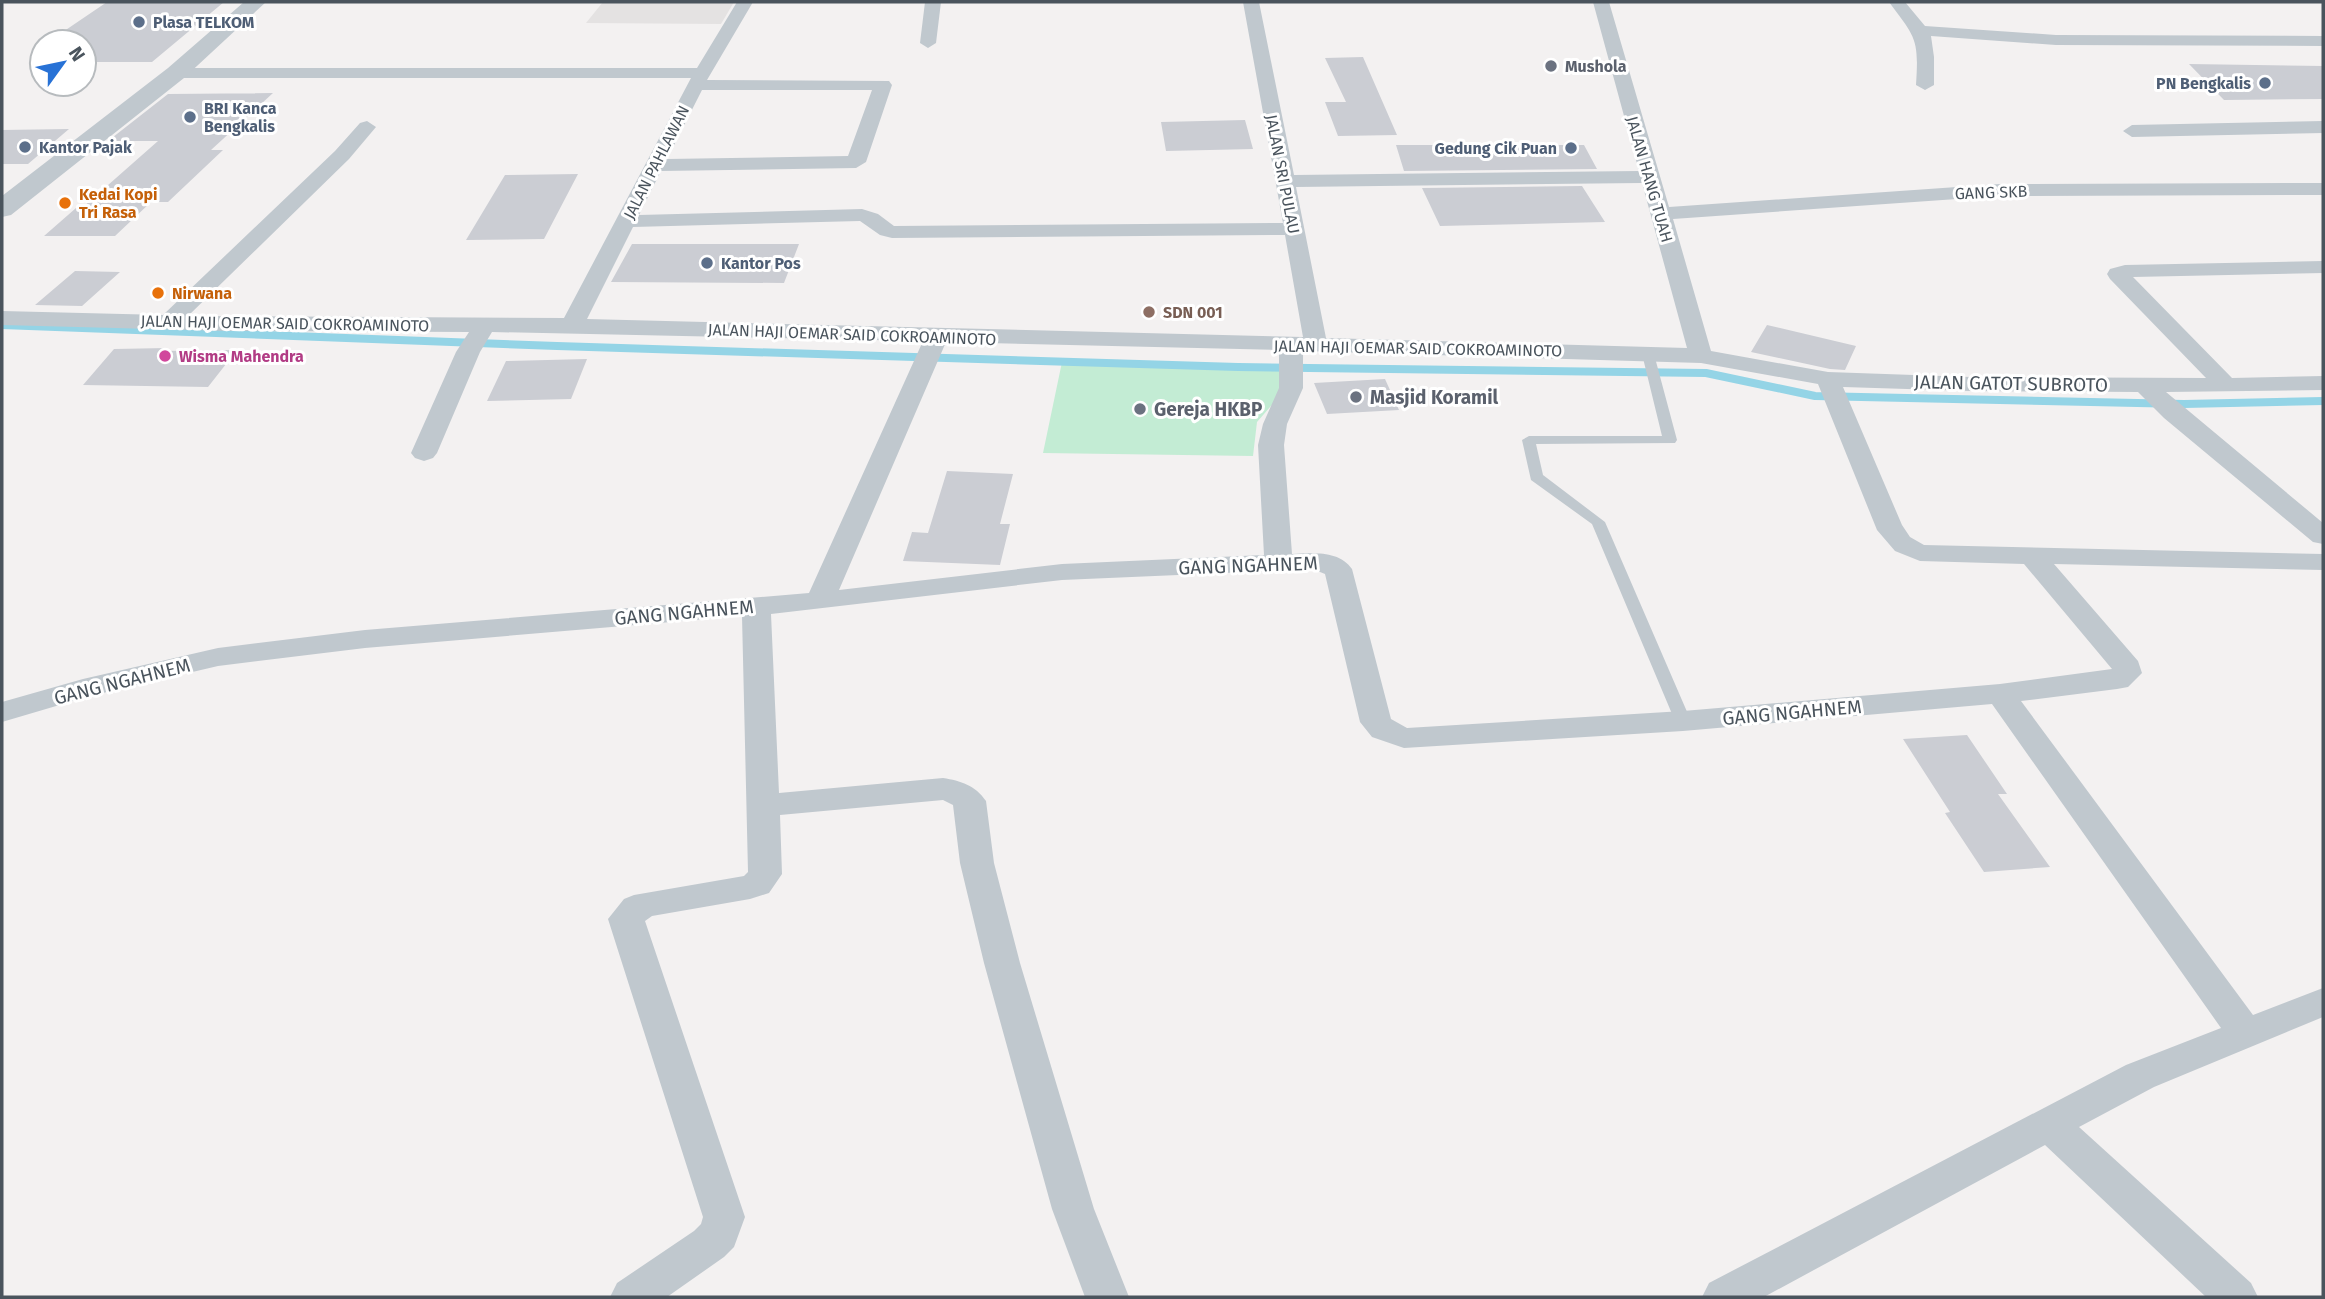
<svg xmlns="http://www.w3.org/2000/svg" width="2325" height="1299" font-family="'Fira Sans',sans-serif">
  <rect width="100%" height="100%" fill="#f3f1f1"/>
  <path fill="#e4e2e2" d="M603 2H734L721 24 586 23Z"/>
  <path fill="#c3ecd4" d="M1062 362 1280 367 1285 390 1257 422 1253 456 1043 453Z"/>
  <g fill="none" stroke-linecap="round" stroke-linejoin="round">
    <path stroke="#94d4e6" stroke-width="8" d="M2 325 557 346 1238 367 1706 373 1815 396 2184 404 2323 401"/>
  </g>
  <path fill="#cbcdd3" d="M107 2H224L152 62H84V42H48Z
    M1363 57 1397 135 1338 136 1325 102H1346L1325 58Z
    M2189 64 2323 66V99L2224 100Z
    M273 93 211 150H223L168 202H151L115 236H44L76 208H82L158 141H108L168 94Z
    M1245 120 1253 149 1166 151 1161 122Z
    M69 129 28 164H2V130Z
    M1396 145H1584L1597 169 1404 171Z
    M578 174 544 239 466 240 505 175Z
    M1582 186 1605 222 1440 226 1422 188Z
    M632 244H799L784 283 611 282Z
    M75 271 120 272 82 306 35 305Z
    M1767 325 1856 346 1845 370 1830 369 1751 352Z
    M167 348 164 351 237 350 208 387 83 385 114 349Z
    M587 359 571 399 487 401 506 361Z
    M1385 379 1399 410 1327 414 1314 383Z
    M947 471 1013 474 1000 524H1010L1000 565 903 561 912 532 928 533Z
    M1967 735 2007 794H1998L2050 867 1984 872 1945 813 1950 812 1903 739Z"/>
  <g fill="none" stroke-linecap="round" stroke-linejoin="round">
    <path fill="#c0c8ce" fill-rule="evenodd" d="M1648 350 1654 354 1677 440 1675 443 1536 444 1543 475 1605 522 1691 721 1683 726 1675 721 1592 524 1531 480 1522 440 1529 436H1662L1642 354Z"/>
    <path fill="#c0c8ce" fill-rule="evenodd" d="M737 2H753L707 80 889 81 892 85 866 162 856 168 661 171 639 215 862 209 878 214 894 226 1283 223 1243 2H1259L1294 175 1639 171 1593 2H1609L1669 207 2000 184 2323 183V195L2000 196 1673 219 1711 351 1828 372 1971 377 2206 378 2110 279 2107 274 2110 269 2125 265 2323 261V273L2133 277 2232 378 2323 376V390L2166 392 2323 523V544L2313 542 2164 418 2138 392 1971 391 1843 387 1902 525 1910 537 1924 545 2323 554V570L2054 564 2138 661 2142 673 2128 687 2117 689 2021 701 2253 1015 2323 988V1017L2154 1087 2079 1127 2251 1283 2258 1297H2206L2045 1145 1764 1297H1702L1709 1283 2126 1065 2221 1028 1992 704 1683 731 1404 748 1372 737 1360 722 1325 574C1307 565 1289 576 1271 571L1062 580 771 614 779 793 943 778C961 781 975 785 986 801L994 863 1020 963 1094 1209 1129 1297H1085L1052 1209 984 963 960 863 953 805 943 800 780 815 782 874 769 893 750 899 652 916 645 921 745 1217 734 1247 724 1257 667 1297H610L617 1283 694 1231 701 1224 703 1217 608 919 624 899 634 895 744 876 748 872 742 616 365 648 218 666 90 696 2 722V702L83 679 218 648 365 630 809 593 923 341 492 332 480 352 437 453 433 458 424 461 415 458 411 453 456 352 469 332 229 331 2 325V311L163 315 335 151 360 123 367 121 376 127 349 159 188 316 564 318 691 78H176L167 73 176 68H697ZM702 90H872L848 156 667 159ZM1642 183 1687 348 1326 338 1296 187ZM860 221 880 235 892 238 1285 235 1303 337 587 319 633 227ZM946 342 1279 350V388L1263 424 1258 445 1264 555 1062 564 839 590ZM1303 351 1701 363 1818 384 1877 530 1895 551 1920 561 2024 564 2112 669 2000 684 1683 711 1407 728 1391 719 1352 569C1339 550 1312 553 1292 554L1284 445 1287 424 1303 388Z
      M925 2H941L936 43 928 48 920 43Z
      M1889 2H1905L1925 26 2056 35 2323 36V46L2056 45 1931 36 1934 57V85L1925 90 1916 85C1919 39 1916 38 1889 2Z
      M2323 121V133L2132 137 2123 131 2132 125Z"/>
    <path fill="#c0c8ce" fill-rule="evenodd" d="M244 2H266L184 78 11 215 2 217V196L168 68Z"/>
  </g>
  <g fill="#5c6f8a" stroke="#fff" stroke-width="2.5">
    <circle cx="139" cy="22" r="7"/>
    <circle cx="2265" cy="83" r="7"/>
    <circle cx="190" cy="117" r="7"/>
    <circle cx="25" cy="147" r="7"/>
    <circle cx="1571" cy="148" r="7"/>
    <circle cx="707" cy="263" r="7"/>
  </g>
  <g fill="#6b7280" stroke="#fff" stroke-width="2.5">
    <circle cx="1551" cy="66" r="7"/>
    <circle cx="1356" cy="397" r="7"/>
    <circle cx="1140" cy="409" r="7"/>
  </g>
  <g fill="#e8710a" stroke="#fff" stroke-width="2.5">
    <circle cx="65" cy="203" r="7"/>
    <circle cx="158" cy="293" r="7"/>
  </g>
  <circle fill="#8d6e63" stroke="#fff" stroke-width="2.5" cx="1149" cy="312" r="7"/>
  <circle fill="#d1479c" stroke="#fff" stroke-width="2.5" cx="165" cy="356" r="7"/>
  <g text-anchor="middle" stroke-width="6" stroke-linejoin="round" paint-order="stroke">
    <g font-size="16" font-weight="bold" fill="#4e5e75" stroke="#fff" text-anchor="start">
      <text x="153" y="28">Plasa TELKOM</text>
      <text x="2251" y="89" text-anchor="end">PN Bengkalis</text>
      <text x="204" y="114">BRI Kanca<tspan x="204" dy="18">Bengkalis</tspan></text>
      <text x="39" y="153">Kantor Pajak</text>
      <text x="1557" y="154" text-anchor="end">Gedung Cik Puan</text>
      <text x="721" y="269">Kantor Pos</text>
    </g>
    <g font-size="16" font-weight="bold" fill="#5b616d" stroke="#fff" text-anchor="start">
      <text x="1565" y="72">Mushola</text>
    </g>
    <g font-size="16" fill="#4a545d" stroke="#fff">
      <text transform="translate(656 162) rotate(-63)" y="6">JALAN PAHLAWAN</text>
      <text transform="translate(1283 174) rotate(79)" y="6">JALAN SRI PULAU</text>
      <text transform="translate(1650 179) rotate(74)" y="6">JALAN HANG TUAH</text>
      <text transform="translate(1991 192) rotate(-2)" y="6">GANG SKB</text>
      <text transform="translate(285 323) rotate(1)" y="6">JALAN HAJI OEMAR SAID COKROAMINOTO</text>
      <text transform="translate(852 334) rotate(2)" y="6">JALAN HAJI OEMAR SAID COKROAMINOTO</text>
      <text transform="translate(1418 348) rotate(1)" y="6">JALAN HAJI OEMAR SAID COKROAMINOTO</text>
    </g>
    <g font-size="16" font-weight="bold" fill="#c56008" stroke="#fff" text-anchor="start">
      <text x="79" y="200">Kedai Kopi<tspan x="79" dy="18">Tri Rasa</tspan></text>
      <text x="172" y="299">Nirwana</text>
    </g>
    <g font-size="16" font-weight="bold" fill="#785e54" stroke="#fff" text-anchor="start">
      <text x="1163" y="318">SDN 001</text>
    </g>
    <g font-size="16" font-weight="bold" fill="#b23c85" stroke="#fff" text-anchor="start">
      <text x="179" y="362">Wisma Mahendra</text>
    </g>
    <g font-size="19" fill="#4a545d" stroke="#fff">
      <text transform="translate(2011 383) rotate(1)" y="7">JALAN GATOT SUBROTO</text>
      <text transform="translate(1248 565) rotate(-2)" y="7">GANG NGAHNEM</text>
      <text transform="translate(684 612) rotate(-5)" y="7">GANG NGAHNEM</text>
      <text transform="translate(122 681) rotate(-14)" y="7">GANG NGAHNEM</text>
      <text transform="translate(1792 712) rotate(-5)" y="7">GANG NGAHNEM</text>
    </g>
    <g font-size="19" font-weight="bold" fill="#5b616d" stroke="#fff" text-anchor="start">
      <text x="1370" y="404">Masjid Koramil</text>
      <text x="1154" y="416">Gereja HKBP</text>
    </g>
  </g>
  <rect width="2325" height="1299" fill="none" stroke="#4a545d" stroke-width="7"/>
  <g transform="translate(63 63) rotate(57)"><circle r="33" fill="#ffffff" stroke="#b7bbbe" stroke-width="2"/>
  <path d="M0-5L12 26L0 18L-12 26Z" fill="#2872d6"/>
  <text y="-10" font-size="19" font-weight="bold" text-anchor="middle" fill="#4a545d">N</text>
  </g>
</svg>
